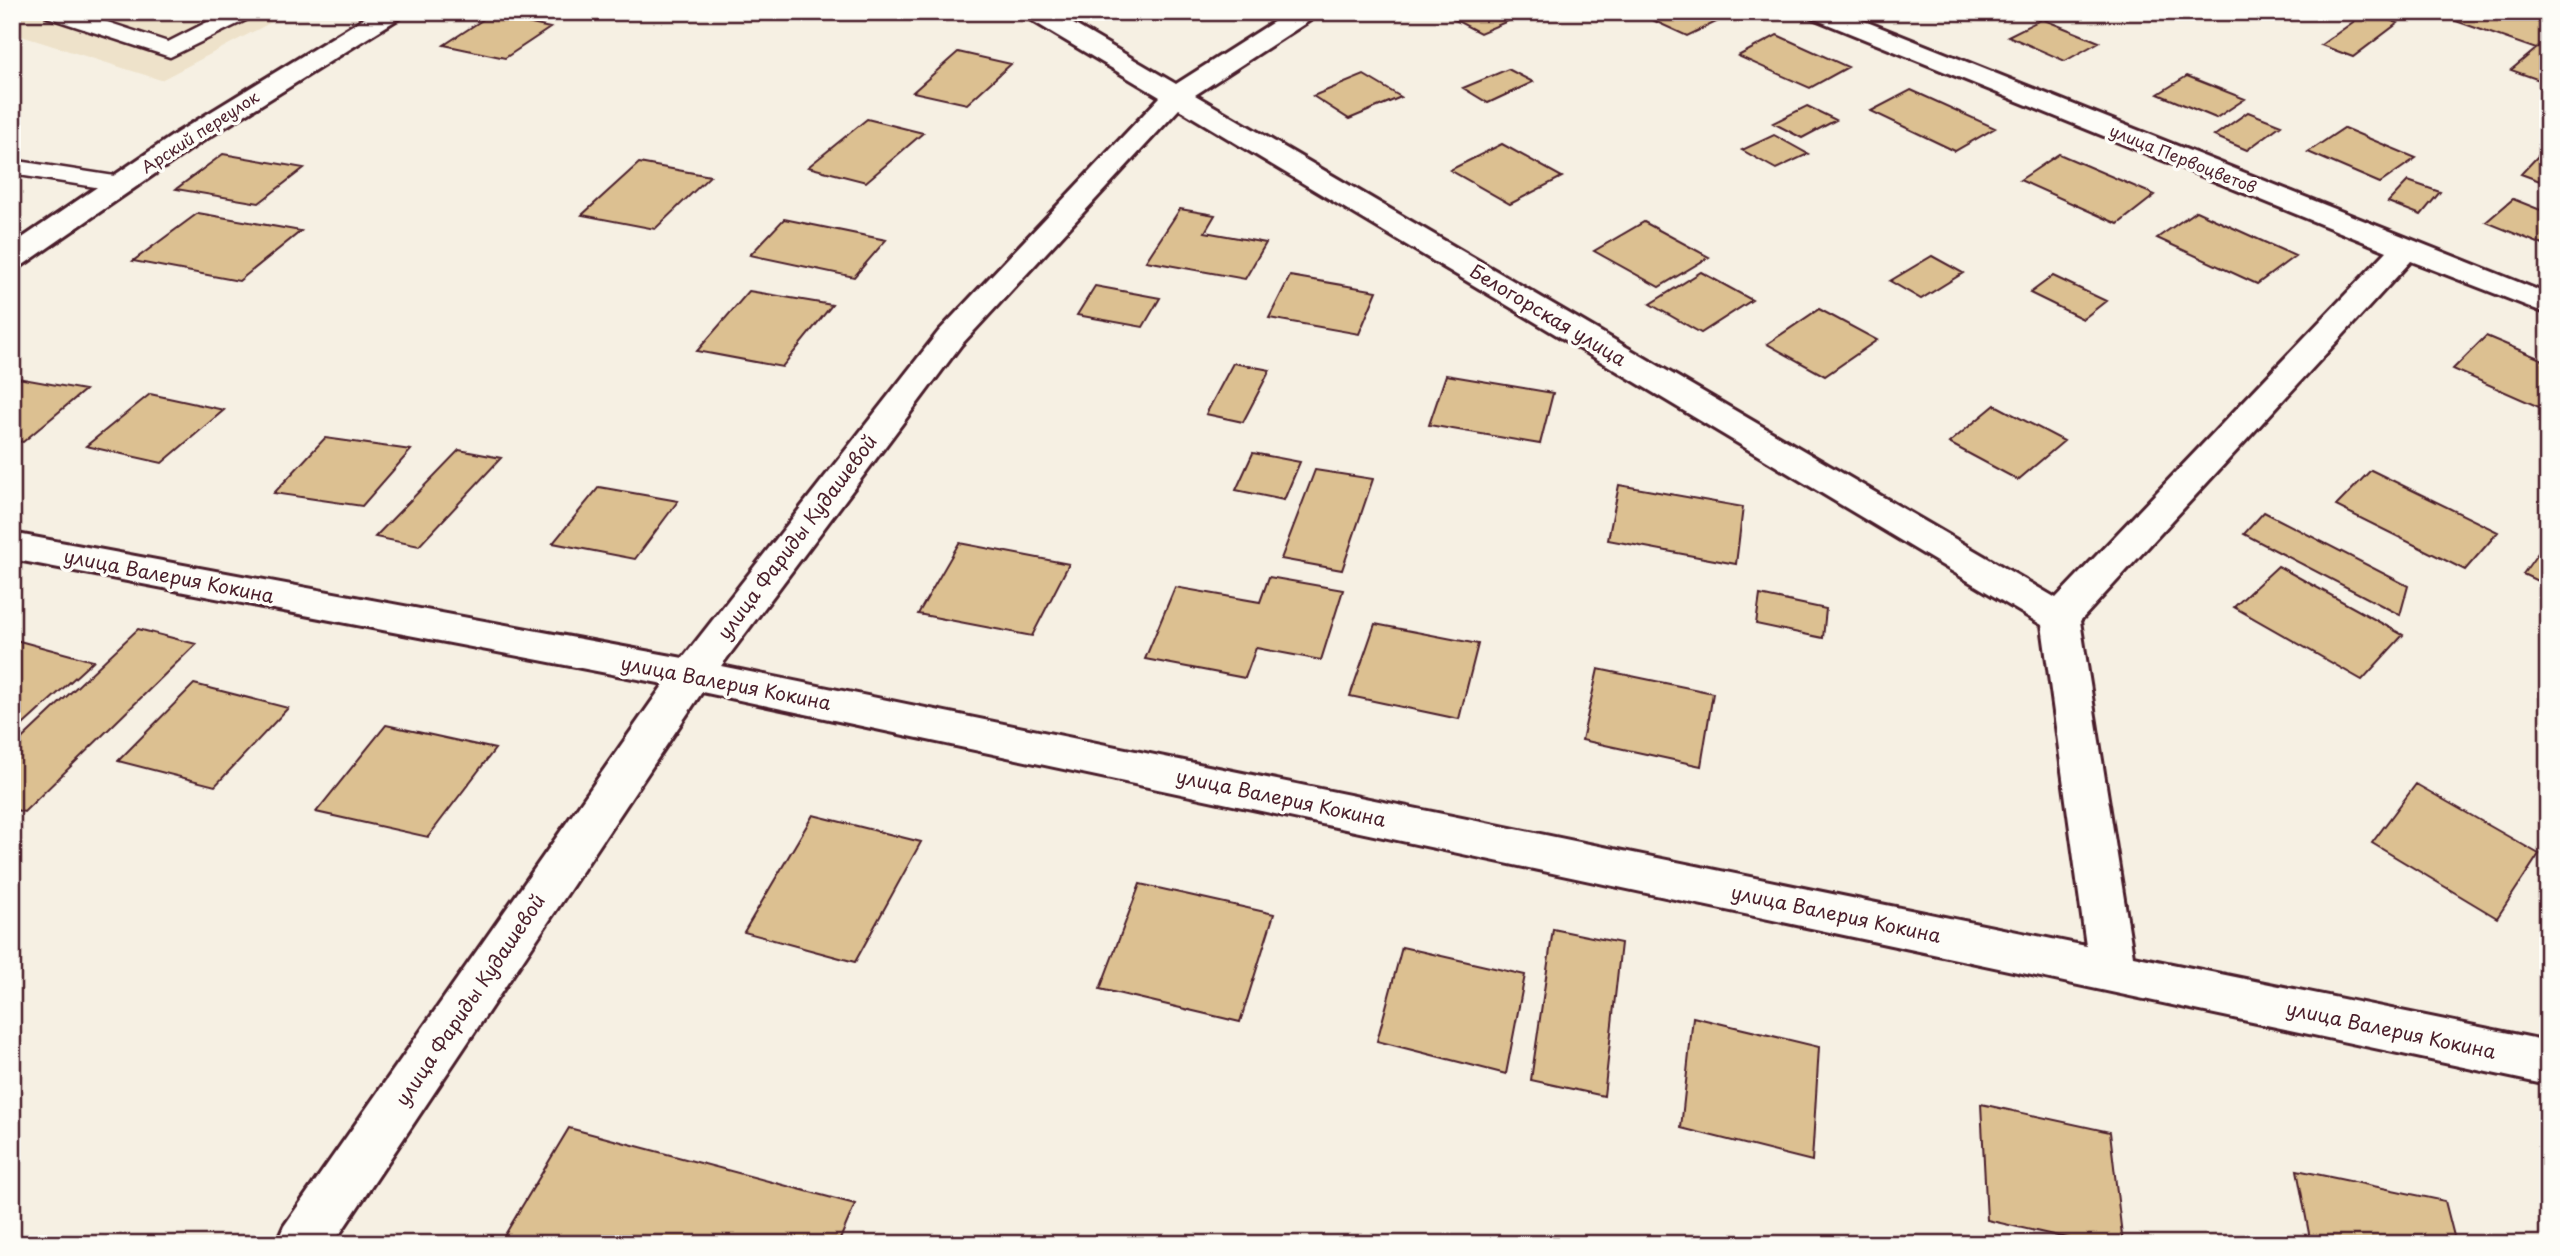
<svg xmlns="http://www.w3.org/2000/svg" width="2560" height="1256" font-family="'Playpen Sans',sans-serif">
  <rect width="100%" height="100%" fill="#f6f0e3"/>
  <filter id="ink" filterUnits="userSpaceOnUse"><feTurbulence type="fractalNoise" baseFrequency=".0143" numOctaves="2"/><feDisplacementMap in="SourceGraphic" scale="14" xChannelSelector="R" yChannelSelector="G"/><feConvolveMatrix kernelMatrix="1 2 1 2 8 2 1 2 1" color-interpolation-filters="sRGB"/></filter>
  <g filter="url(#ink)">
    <path fill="#eee2ca" d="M12 12H291L161 80 12 33Z"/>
    <path fill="#dcc091" stroke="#4a1f2b" stroke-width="2" d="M1440 12H1529L1480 33Z
      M1635 12H1721L1729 16 1687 36Z
      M2367 12 2398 23 2353 57 2321 45Z
      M2430 12H2510L2548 25V40L2536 49Z
      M490 15 550 28 505 58 444 45Z
      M2042 19 2099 42 2065 61 2008 36Z
      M1777 35 1848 67 1810 88 1738 56Z
      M2548 40V83L2511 70 2536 49Z
      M958 52 1011 64 967 104 913 92Z
      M1508 69 1533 82 1488 103 1463 88Z
      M1364 75 1401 97 1349 119 1313 96Z
      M2187 76 2245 99 2216 118 2158 94Z
      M1911 90 1995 128 1955 151 1871 111Z
      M1807 106 1836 120 1802 138 1773 123Z
      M2248 112 2281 125 2247 150 2214 136Z
      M867 119 923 133 866 182 808 167Z
      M2344 128 2416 158 2380 183 2308 152Z
      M1774 135 1808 154 1776 169 1742 150Z
      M1502 144 1562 177 1510 204 1450 170Z
      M223 154 304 168 259 203 176 189Z
      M2059 154 2155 195 2118 224 2020 180Z
      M2538 156 2548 159V184L2521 174Z
      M639 163 710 176 655 229 582 215Z
      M2408 181 2440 192 2421 215 2388 202Z
      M2513 199 2548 213V247L2486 222Z
      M1180 209 1215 215 1205 232 1266 243 1245 279 1146 261Z
      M2196 211 2295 256 2257 284 2157 238Z
      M198 213 301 231 239 281 133 261Z
      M784 219 886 240 854 277 750 255Z
      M1644 222 1709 257 1659 287 1594 251Z
      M1932 256 1963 273 1921 299 1890 281Z
      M1701 272 1752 300 1701 333 1650 304Z
      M1290 276 1377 291 1359 334 1269 318Z
      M2053 276 2106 301 2083 319 2030 293Z
      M1095 286 1160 298 1143 327 1077 315Z
      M749 291 832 305 782 367 697 351Z
      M1819 309 1877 340 1825 376 1767 344Z
      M2486 336 2548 362V411L2453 369Z
      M1233 363 1270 370 1243 422 1206 414Z
      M1446 375 1553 393 1540 444 1429 425Z
      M12 377 85 390 23 442 12 440Z
      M150 394 224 410 162 463 86 446Z
      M1995 405 2064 441 2018 480 1949 443Z
      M325 438 411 450 362 506 274 493Z
      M459 450 501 458 419 546 375 537Z
      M1253 453 1300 462 1284 500 1236 490Z
      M1315 470 1373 479 1342 570 1281 559Z
      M2371 470 2498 532 2465 570 2336 506Z
      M1619 485 1743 507 1736 564 1608 540Z
      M599 487 678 501 635 559 553 543Z
      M2264 512 2408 586 2400 615 2244 534Z
      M959 543 1069 564 1032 636 918 614Z
      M2545 543 2548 545V586L2523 574Z
      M2278 566 2403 635 2362 680 2234 607Z
      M1269 577 1343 590 1321 660 1256 648 1245 678 1145 659 1175 587 1260 602Z
      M1760 595 1826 609 1823 638 1756 624Z
      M1375 624 1478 644 1459 719 1350 696Z
      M138 629 196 644 24 812 12 809V748Z
      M12 639 93 661 12 735Z
      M1598 669 1713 693 1701 766 1582 740Z
      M194 684 288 708 215 786 118 761Z
      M386 725 495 749 428 837 316 812Z
      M2416 784 2539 854 2497 918 2372 843Z
      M813 815 921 842 855 962 744 932Z
      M1140 884 1274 914 1240 1022 1100 989Z
      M1553 929 1621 943 1604 1096 1531 1080Z
      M1402 947 1525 975 1506 1074 1377 1041Z
      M1693 1017 1819 1047 1812 1161 1681 1128Z
      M1981 1104 2110 1132 2123 1244H2093L1987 1220Z
      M569 1128 855 1204 838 1244 500 1243Z
      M2297 1170 2445 1201 2456 1244H2311Z"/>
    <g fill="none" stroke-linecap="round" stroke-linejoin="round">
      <defs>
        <path id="lane" d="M44 12H77L168 42 227 12H255L252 17 170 57 47 17Z
          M12 160 121 177 130 179 133 184 130 189 121 191 12 174Z"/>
        <path id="street" d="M374 12H404L401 17 198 144 23 265 12 268V245L178 132Z
          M1023 12H1053L1176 84 1289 12H1318L1315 17 1195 95 2056 598 2387 251 1810 17 1807 12H1842L2548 294V314L2411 261 2080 621 2133 956 2548 1041V1085L702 692 333 1244H276L284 1226 664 684 12 559V533L683 658 939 331 1160 97 1026 17ZM1179 109 2042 625 2086 946 721 666 961 345Z"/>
      </defs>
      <use href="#lane" stroke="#4a1f2b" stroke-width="5"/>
      <use href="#street" stroke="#4a1f2b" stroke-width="6"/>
      <use href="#lane" fill="#fdfcf7" fill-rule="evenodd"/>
      <use href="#street" fill="#fdfcf7" fill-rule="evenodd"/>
    </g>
  </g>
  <g text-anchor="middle" stroke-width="7" stroke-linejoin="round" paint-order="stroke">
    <g font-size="16" fill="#4a1f2b" stroke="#fdfcf7">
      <text transform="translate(200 132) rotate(-33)" y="6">Арский переулок</text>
      <text transform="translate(2183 159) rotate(22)" y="6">улица Первоцветов</text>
    </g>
    <g font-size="19" fill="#4a1f2b" stroke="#fdfcf7">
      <text transform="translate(1548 315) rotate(31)" y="7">Белогорская улица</text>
      <text transform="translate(797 537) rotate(-53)" y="7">улица Фариды Кудашевой</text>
      <text transform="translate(169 576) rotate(11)" y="7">улица Валерия Кокина</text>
      <text transform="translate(726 683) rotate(11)" y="7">улица Валерия Кокина</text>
      <text transform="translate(1281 798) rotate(12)" y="7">улица Валерия Кокина</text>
      <text transform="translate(1836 914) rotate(12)" y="7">улица Валерия Кокина</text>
      <text transform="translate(470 1000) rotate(-56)" y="7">улица Фариды Кудашевой</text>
      <text transform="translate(2391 1030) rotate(12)" y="7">улица Валерия Кокина</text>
    </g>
  </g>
  <rect width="2560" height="1256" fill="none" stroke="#fdfcf7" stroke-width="42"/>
  <rect x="21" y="21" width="2518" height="1214" fill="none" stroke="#4a1f2b" stroke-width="2.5" filter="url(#ink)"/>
</svg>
